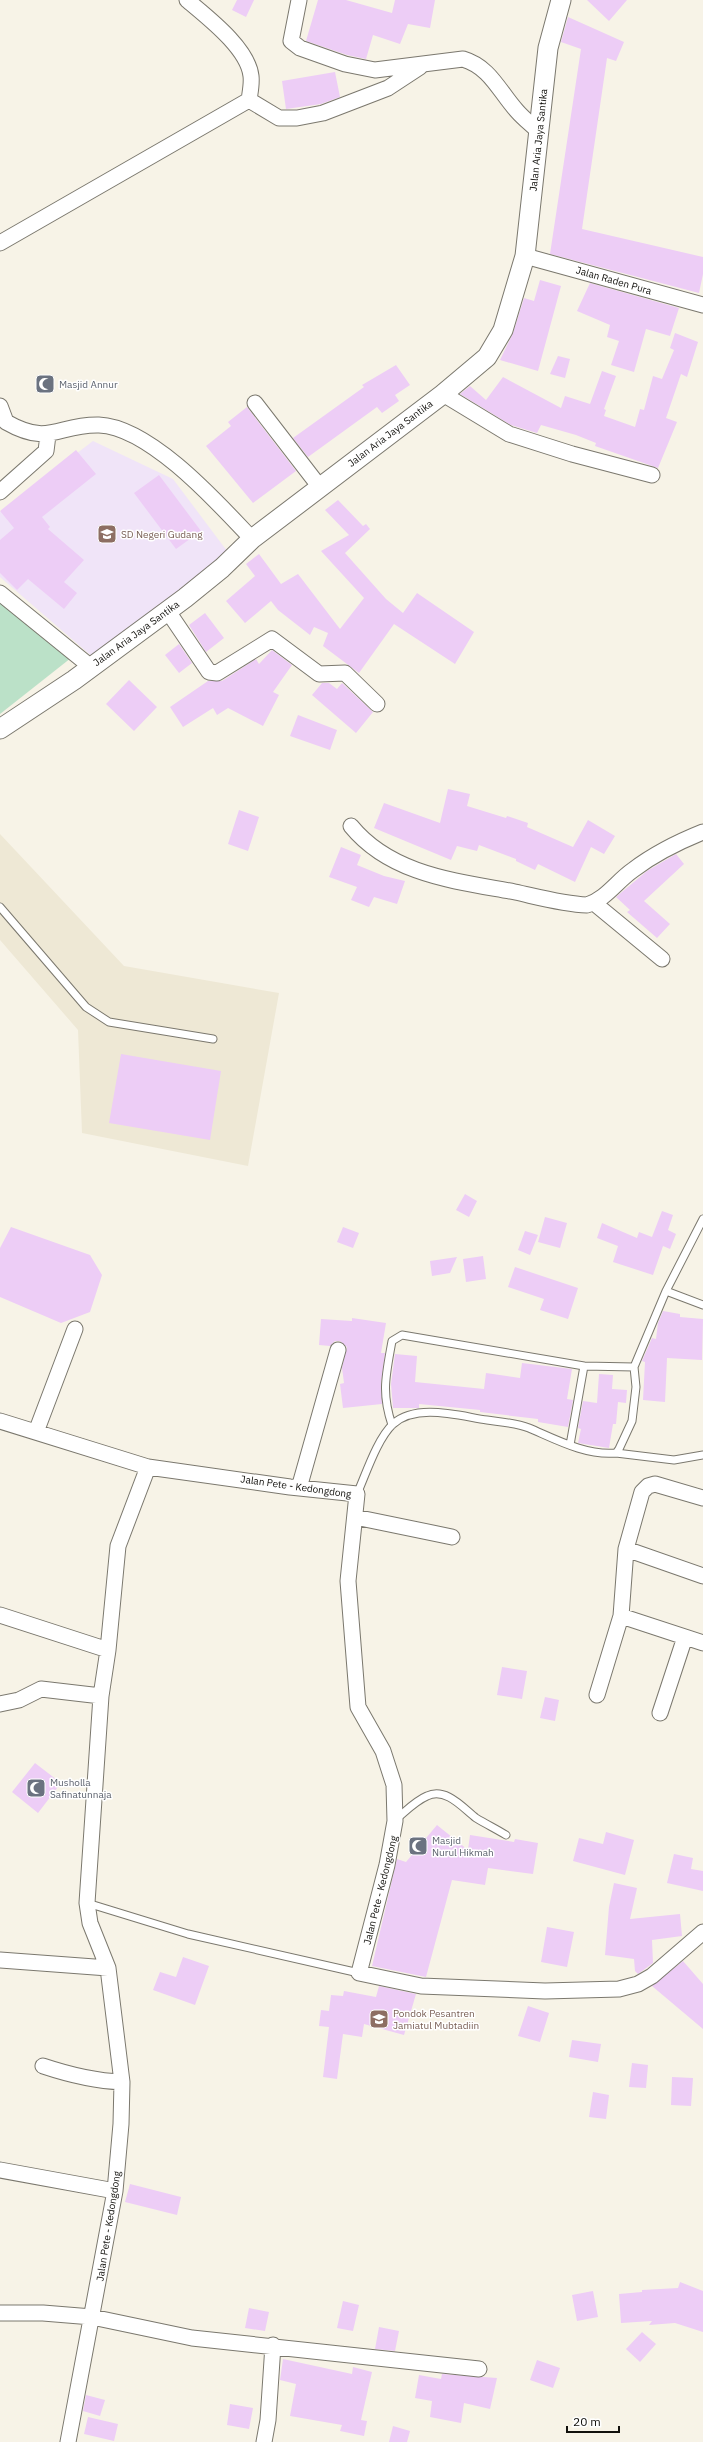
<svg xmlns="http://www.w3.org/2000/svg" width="703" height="2442" font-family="'IBM Plex Sans',sans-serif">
  <rect width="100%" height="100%" fill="#f7f3e7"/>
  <path fill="#eee8d5" d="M0 834 124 966 279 993 248 1166 82 1133 78 1030 0 940Z"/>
  <path fill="#f0e4f8" d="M93 441 173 479 230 555 95 659 0 577V512Z"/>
  <path fill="#bbe1c8" d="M0 587 76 654 0 714Z"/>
  <path fill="#edcdf6" d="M237 0H254L246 17 232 10Z
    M318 0H346L392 13 395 0H435L430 28 408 24 400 44 373 35 366 59 347 55 306 41Z
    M587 0H627L609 21Z
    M568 17 624 42 616 61 607 58 582 229 703 257V274L699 293 550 254 581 49 561 42Z
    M335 72 340 97 321 104 286 109 282 81Z
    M540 280 561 286 538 371 500 360 513 333 524 298 534 301Z
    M590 283 679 308 670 336 646 329 634 372 611 365 619 341 607 337 610 325 577 311Z
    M675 333 698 342 687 377 681 374 666 418 677 422 658 468 595 446 596 443 576 435 541 425 537 433 511 425 460 394 470 386 486 400 503 377 561 408 565 396 590 404 602 371 616 376 604 409 606 410 604 416 635 427 640 409 644 410 653 376 662 379 674 350 670 348Z
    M558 356 570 359 565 378 550 374Z
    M396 365 410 385 395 395 399 401 382 413 377 407 308 457 293 438 364 387 362 385Z
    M247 407 296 471 253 503 206 446 231 426 228 422Z
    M76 450 96 474 42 517 50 527 48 529 84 560 64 582 77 593 64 609 28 579 17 590 0 573V540L14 528 0 511Z
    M159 475 201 531 176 549 134 493Z
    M338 500 363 526 366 524 370 529 345 553 386 599 403 613 417 593 474 632 455 664 394 624 359 673 323 646 328 633 314 627 310 635 278 610 271 601 245 623 226 601 255 576 246 564 259 554 281 584 298 574 340 629 364 598 321 551 349 535 325 510Z
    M205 613 224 638 206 652 189 625Z
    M179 644 192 663 179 673 165 655Z
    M272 650 292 665 273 692 279 695 263 726 228 708 217 715 213 708 183 727 170 707 208 681H222L256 659 259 664Z
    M129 680 157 707 134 731 106 704Z
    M322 683H329L337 689 342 683 373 712 356 733 312 695Z
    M298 715 337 730 330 750 290 736Z
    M448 789 470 794 467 806 506 818 507 816 528 823 527 827 573 847 588 820 615 836 604 854 591 847 575 882 538 864 535 870 516 861V859L479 845 477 851 457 846 451 860 374 828 384 803 440 823Z
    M239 810 259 817 248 851 228 844Z
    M341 847 361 855 357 865 384 876 405 881 397 904 374 897 369 907 351 900 357 887 329 877Z
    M676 854 684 864 644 901 670 924 657 938 627 912 630 910 616 897 647 871Z
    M121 1054 221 1071 210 1140 109 1123Z
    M465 1194 477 1201 469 1217 456 1210Z
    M662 1211 673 1215 668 1230 676 1234 670 1249 663 1246 653 1275 613 1262 618 1246 597 1238 602 1223 637 1238 639 1232 652 1237Z
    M545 1217 567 1223 560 1248 538 1242Z
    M11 1227 90 1255 102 1275 90 1312 61 1323 0 1297V1248Z
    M343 1227 359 1233 353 1248 337 1242Z
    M525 1231 538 1235 530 1255 518 1250Z
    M483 1256 486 1279 466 1282 463 1259Z
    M457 1257 450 1273 432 1276 430 1261Z
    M515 1267 578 1288 568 1319 540 1310 544 1299 508 1287Z
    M663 1311 680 1314V1317L703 1319 702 1360 667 1358 665 1402 643 1400 645 1362 642 1361 652 1338 656 1339 658 1323Z
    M352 1318 386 1323 381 1353H385L381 1383 382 1404 343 1408 340 1384 344 1383 342 1368 347 1347 340 1341H335L330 1346 319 1345 321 1319 352 1321Z
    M395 1354 417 1356 415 1382 484 1389 486 1373 520 1378 522 1363 572 1369 567 1399 573 1400 568 1427 538 1422V1419L480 1412V1410L419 1404V1408H393L391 1384Z
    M599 1374 613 1375 612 1389 627 1390 626 1403 618 1402 616 1424H613L609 1448 578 1443 581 1429 578 1428 583 1401 597 1403Z
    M502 1667 527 1671 522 1699 497 1695Z
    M545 1697 559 1700 555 1721 540 1718Z
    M35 1763 61 1783 38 1813 12 1792Z
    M437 1825 468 1850 470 1835 514 1842 515 1839 538 1843 533 1874 488 1868 485 1885 452 1880 426 1977 372 1966 397 1859 406 1862Z
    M606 1832 634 1840 625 1875 573 1861 579 1838 603 1844Z
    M674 1854 693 1858 691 1869 703 1871V1891L667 1883Z
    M614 1883 637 1888 630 1919 680 1914 682 1936 652 1940 653 1963 638 1974 635 1971 634 1959 605 1955 609 1907Z
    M547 1927 574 1932 567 1967 541 1962Z
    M183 1957 209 1966 195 2005 153 1990 160 1972 176 1977Z
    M683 1961 703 1984V2029L652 1986Z
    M379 1986 416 1994 404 2035 364 2024 362 2037 343 2034 337 2079 323 2077 329 2027 319 2026 321 2010 329 2011 331 1995 343 1996 344 1991 376 1997Z
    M528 2006 549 2013 540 2042 518 2036Z
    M572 2040 601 2044 598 2062 569 2057Z
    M632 2063 648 2065 646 2088 629 2087Z
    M672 2077 693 2078 691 2106 671 2105Z
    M593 2092 609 2095 606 2119 589 2117Z
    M130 2184 181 2197 177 2215 125 2202Z
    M680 2282 703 2291V2332L675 2323 649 2325 652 2321 621 2323 619 2294 642 2292V2290L678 2288Z
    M593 2291 598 2317 577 2321 572 2295Z
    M343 2301 359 2305 353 2331 337 2328Z
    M249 2308 269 2312 265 2331 245 2328Z
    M379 2327 399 2331 395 2351 375 2349Z
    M642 2332 656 2344 640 2362 626 2349Z
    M283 2359 352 2374 353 2367 372 2372 361 2420 367 2421 364 2436 340 2431 342 2425 290 2416 296 2384 280 2380Z
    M537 2360 560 2368 553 2388 530 2380Z
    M442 2374 497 2378 490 2409 464 2403 461 2423 430 2417 432 2401 415 2398 419 2375 441 2379Z
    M86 2395 105 2400 100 2416 83 2411Z
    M230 2404 253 2408 249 2429 227 2425Z
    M88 2417 118 2424 114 2441 84 2434Z
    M393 2426 410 2431 407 2442H389Z"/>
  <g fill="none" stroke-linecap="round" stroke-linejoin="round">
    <defs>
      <path id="service" d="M0 907 86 1007 109 1022 213 1039
        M666 1291 703 1305
        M392 1425C381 1392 386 1375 392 1341L402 1335 584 1366 634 1367
        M570 1445 584 1366
        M616 1453 674 1460 703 1455
        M357 1494C366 1474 377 1439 393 1424 417 1403 459 1416 487 1420 501 1422 516 1423 529 1428 555 1439 586 1456 616 1453L619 1449 632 1421 636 1387 634 1367 666 1291 703 1219
        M395 1820C405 1812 415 1801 427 1796 446 1787 463 1808 476 1818 486 1824 496 1829 506 1835
        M87 1903 188 1934 359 1973"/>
      <path id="minor" d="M187 0C207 17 248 48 251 76 252 84 250 93 249 100
        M299 0 291 41 300 48 345 64 375 70 463 59C490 67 499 91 517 111 524 119 532 125 539 132
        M249 100 279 118H297L323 113 388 88 420 67
        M0 243 249 100
        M525 256 703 305
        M443 394 509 434 572 454 652 475
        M255 403 319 486
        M0 406 6 422C50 447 57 424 99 425 150 427 218 503 252 539
        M0 492 46 451 48 435
        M0 593 91 667
        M167 610 209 672 217 673 272 639 319 674 345 673 377 704
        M351 826C391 875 456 881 515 892 538 897 563 904 587 905 606 899 617 881 633 870 654 854 678 842 703 832
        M594 903 662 959
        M0 1421 148 1467 290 1487 357 1494 348 1581 358 1707 383 1751 394 1785 395 1821 387 1865 359 1973 421 1986 545 1991 619 1989 638 1984 652 1976 703 1932
        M36 1432 75 1329
        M299 1488 338 1350
        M703 1498 655 1484 648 1486 642 1492 626 1549 621 1616 703 1643
        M355 1517 452 1537
        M626 1549 703 1576
        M0 1615 108 1650
        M597 1695 621 1616
        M0 1704 19 1700 41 1689 101 1696
        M660 1713 685 1637
        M0 1960 108 1968
        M43 2066C70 2075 94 2081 122 2082
        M0 2170 115 2191
        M0 2313H43L92 2317 192 2338 479 2369
        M68 2442 115 2191 121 2124 122 2082 108 1968 90 1923 87 1903 101 1696 108 1650 118 1546 148 1467
        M264 2442 268 2420 273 2345"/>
      <path id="tertiary" d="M0 729 74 680 185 598 222 568 252 539 443 394 487 357 503 330 525 256 548 48 561 0"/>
    </defs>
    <use href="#service" stroke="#7b786e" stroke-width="9"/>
    <use href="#minor" stroke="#7b786e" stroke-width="17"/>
    <use href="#tertiary" stroke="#7b786e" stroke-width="21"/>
    <use href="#service" stroke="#fff" stroke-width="7"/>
    <use href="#minor" stroke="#fff" stroke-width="15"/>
    <use href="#tertiary" stroke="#fff" stroke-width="19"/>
  </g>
  <defs>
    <symbol id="mosque-square" viewBox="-11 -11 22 22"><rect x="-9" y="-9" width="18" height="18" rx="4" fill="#6b7280" stroke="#fff"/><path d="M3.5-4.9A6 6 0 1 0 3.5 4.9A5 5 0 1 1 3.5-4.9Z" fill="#fff"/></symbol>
    <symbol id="school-square" viewBox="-11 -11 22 22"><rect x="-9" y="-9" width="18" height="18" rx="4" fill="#8d6e63" stroke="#fff"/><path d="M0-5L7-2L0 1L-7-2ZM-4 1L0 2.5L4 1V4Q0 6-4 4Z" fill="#fff"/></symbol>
  </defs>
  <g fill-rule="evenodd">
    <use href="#mosque-square" x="34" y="373" width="22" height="22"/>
    <use href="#school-square" x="96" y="523" width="22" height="22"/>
    <use href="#mosque-square" x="25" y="1777" width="22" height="22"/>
    <use href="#mosque-square" x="407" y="1835" width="22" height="22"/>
    <use href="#school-square" x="368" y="2008" width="22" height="22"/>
  </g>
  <g text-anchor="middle" stroke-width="3" stroke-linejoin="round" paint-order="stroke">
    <g font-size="10" fill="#11100c" stroke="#fff">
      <text transform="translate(538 140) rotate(-84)" y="4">Jalan Aria Jaya Santika</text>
      <text transform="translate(614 280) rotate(16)" y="4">Jalan Raden Pura</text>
      <text transform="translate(390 433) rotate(-37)" y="4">Jalan Aria Jaya Santika</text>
      <text transform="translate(136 633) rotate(-36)" y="4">Jalan Aria Jaya Santika</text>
      <text transform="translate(296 1486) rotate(8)" y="4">Jalan Pete - Kedongdong</text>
      <text transform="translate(380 1890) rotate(-76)" y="4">Jalan Pete - Kedongdong</text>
      <text transform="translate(108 2226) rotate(-81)" y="4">Jalan Pete - Kedongdong</text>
    </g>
    <g font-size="10" fill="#5b616d" stroke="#fff" text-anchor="start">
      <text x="59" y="388">Masjid Annur</text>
      <text x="50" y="1786">Musholla<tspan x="50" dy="12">Safinatunnaja</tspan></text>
      <text x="432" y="1844">Masjid<tspan x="432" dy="12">Nurul Hikmah</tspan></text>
    </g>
    <g font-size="10" fill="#785e54" stroke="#fff" text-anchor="start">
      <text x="121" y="538">SD Negeri Gudang</text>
      <text x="393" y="2017">Pondok Pesantren<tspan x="393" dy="12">Jamiatul Mubtadiin</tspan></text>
    </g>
  </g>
  <path d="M567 2426v6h52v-6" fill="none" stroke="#11100c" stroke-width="2"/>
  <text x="573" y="2426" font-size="12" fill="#11100c" stroke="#ffffff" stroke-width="3" paint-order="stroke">20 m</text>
</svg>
